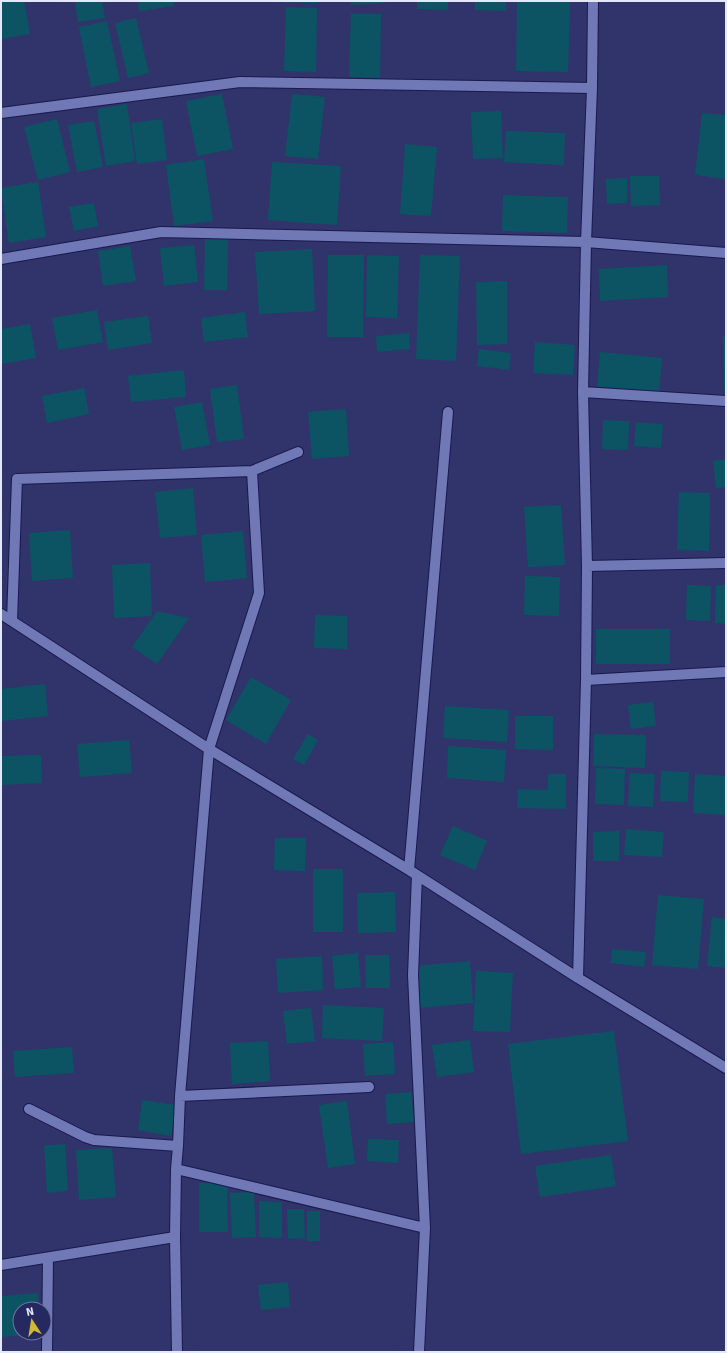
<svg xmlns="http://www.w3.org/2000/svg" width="727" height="1353" font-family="Signika,sans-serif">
  <rect width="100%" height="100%" fill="#30346b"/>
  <path fill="#0c5463" d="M1 1H24L30 34 1 39Z
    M75 1H102L105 18 78 22Z
    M138 1H173L174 6 139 11Z
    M280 1H316V3L280 2Z
    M351 1H383V3L351 5Z
    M417 1H448V10L417 9Z
    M475 1H506V11L475 10Z
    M517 1H570L568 72 516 71Z
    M286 7 317 8 316 72 284 71Z
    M351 14H381L380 78 349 77Z
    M136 18 149 73 128 78 115 23Z
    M107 21 120 81 91 87 79 27Z
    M222 94 233 149 197 156 186 101Z
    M292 94 325 97 318 159 285 156Z
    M127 104 135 161 106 166 97 109Z
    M501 111 503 158 473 159 471 112Z
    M702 113 726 115 725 179 695 175Z
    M57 119 70 172 38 180 24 127Z
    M162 119 167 160 137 164 131 123Z
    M94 121 103 167 77 172 68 125Z
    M506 131 565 133 564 165 504 162Z
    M405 144 437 147 431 216 400 214Z
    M204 159 213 221 174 226 166 165Z
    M272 162 341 166 337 225 268 220Z
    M630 176H659L660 205 631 206Z
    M627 178V203L607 204 606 179Z
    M38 182 46 237 9 243 1 188Z
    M503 195 568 197 567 233 502 231Z
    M94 203 98 226 74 231 69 207Z
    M205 239H228L227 290H204Z
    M194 245 198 282 164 286 160 248Z
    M130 246 136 281 103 286 98 251Z
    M312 249 315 311 259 314 255 252Z
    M328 255H364L363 337H327Z
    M367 255 399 256 397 318 366 317Z
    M420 255 460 256 456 361 416 359Z
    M667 265 668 297 600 301 599 269Z
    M507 281V344L477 345 476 282Z
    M97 310 103 342 58 350 52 318Z
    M245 312 248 337 204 342 201 318Z
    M148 316 152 343 108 350 104 322Z
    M30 324 36 358 1 364V329Z
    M409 333 410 349 377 352 376 336Z
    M723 337H726V392H724Z
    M535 342 575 345 573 375 533 373Z
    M479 349 511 353 509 370 477 366Z
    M600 352 662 358 659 393 597 387Z
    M184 370 186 397 131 402 128 376Z
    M237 385 244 439 217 442 210 389Z
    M84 388 89 414 47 423 42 396Z
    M202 402 210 445 182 450 174 407Z
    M346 409 349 456 312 459 308 412Z
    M603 420 629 421 628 450 602 449Z
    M636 422 663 424 661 448 634 446Z
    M726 459V487L716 488 713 461Z
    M193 488 197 535 160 538 155 492Z
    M679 492 710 493 709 551 677 550Z
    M561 505 565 565 528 567 524 507Z
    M70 530 73 578 32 581 29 533Z
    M243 531 247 578 205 582 201 535Z
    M150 563 152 616 114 618 112 565Z
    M525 576 560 577 559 616 524 615Z
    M687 585 711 586 710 621 686 620Z
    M716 585H726V624L715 623Z
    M157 611 189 618 157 664 132 647Z
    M315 615 347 616V649L314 648Z
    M596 629H670V664H596Z
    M251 677 291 700 266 744 226 720Z
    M45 684 48 716 1 721V689Z
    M653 702 656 726 631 729 628 705Z
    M445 706 509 710 507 742 443 738Z
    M515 716H553V750L515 749Z
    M308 734 318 740 304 765 293 759Z
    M594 734 646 735 645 768 593 766Z
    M129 740 132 773 80 777 77 744Z
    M448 746 506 750 504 782 447 778Z
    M41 755 42 783 1 785V756Z
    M596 768 625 769 624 805 595 804Z
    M661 771 689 772 688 802 660 801Z
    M630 773 655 774 653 807 628 806Z
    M548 774H566V809L517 808 518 789 548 790Z
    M695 774 726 776V815L693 813Z
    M453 826 487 841 475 870 440 855Z
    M626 829 664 832 662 857 624 855Z
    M619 831V861H593V832Z
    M275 838H306L305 871 274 870Z
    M313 869H343V932H313Z
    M395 892 396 932 358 933 357 893Z
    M658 895 704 899 698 969 652 965Z
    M712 917 726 919V968L707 966Z
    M612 949 646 952 644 967 611 963Z
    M358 953 361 987 335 989 332 956Z
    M365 955H389L390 988H366Z
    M322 956 323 990 278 993 276 959Z
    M470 961 473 1003 419 1008 415 966Z
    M476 971 513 973 510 1032 473 1031Z
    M323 1005 384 1008 382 1041 322 1038Z
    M311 1008 315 1041 287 1044 283 1011Z
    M614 1031 628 1141 521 1154 508 1044Z
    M470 1040 474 1072 437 1077 432 1045Z
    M268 1041 270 1081 232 1084 230 1043Z
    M393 1042 395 1074 365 1076 363 1044Z
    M72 1047 74 1073 15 1077 13 1051Z
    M411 1092 414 1122 387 1124 385 1094Z
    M142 1100 176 1105 171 1136 138 1130Z
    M347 1101 355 1164 328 1168 319 1105Z
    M368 1139 399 1140 398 1163 367 1161Z
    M65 1144 68 1191 47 1193 44 1146Z
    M112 1148 116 1197 79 1200 76 1150Z
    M611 1155 616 1186 540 1197 535 1166Z
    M199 1183H227L228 1232H199Z
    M254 1192 256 1237 232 1238 230 1193Z
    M259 1201 282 1202V1238L259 1237Z
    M287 1209H304L305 1238 288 1239Z
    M307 1211H320V1241H307Z
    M288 1282 290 1307 261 1310 258 1285Z
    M38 1293 39 1309H20V1333H42V1334L1 1337V1296Z"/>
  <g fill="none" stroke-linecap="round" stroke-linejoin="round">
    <defs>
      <path id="street" d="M592 88 593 1
        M1 113 240 82 592 88 586 242 583 392
        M1 259 161 232 586 242 726 253
        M587 566 583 392 726 401
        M1 614 209 749 409 870 578 978 726 1068
        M12 621 17 479 252 471 298 452
        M586 680 587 566 726 563
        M409 870 448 412
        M417 875 413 975 425 1228 419 1352
        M578 978 586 680 726 672
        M180 1096 369 1087
        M29 1109 85 1137 94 1140 178 1146
        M176 1169 425 1228
        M175 1237 176 1169 178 1146 180 1096 209 749 259 593 252 471
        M1 1265 175 1237 177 1352
        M47 1352 48 1258"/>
    </defs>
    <use href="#street" stroke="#19194e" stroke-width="12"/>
    <use href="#street" stroke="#7078b5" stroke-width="10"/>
  </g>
  <rect width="727" height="1353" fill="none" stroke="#e4e8fd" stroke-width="4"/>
  <g transform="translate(32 1321) rotate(348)"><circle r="19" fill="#26295f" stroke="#72759e"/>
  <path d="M0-3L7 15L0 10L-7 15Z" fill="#d2b736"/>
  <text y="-6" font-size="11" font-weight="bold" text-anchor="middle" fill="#e4e8fd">N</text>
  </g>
</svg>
